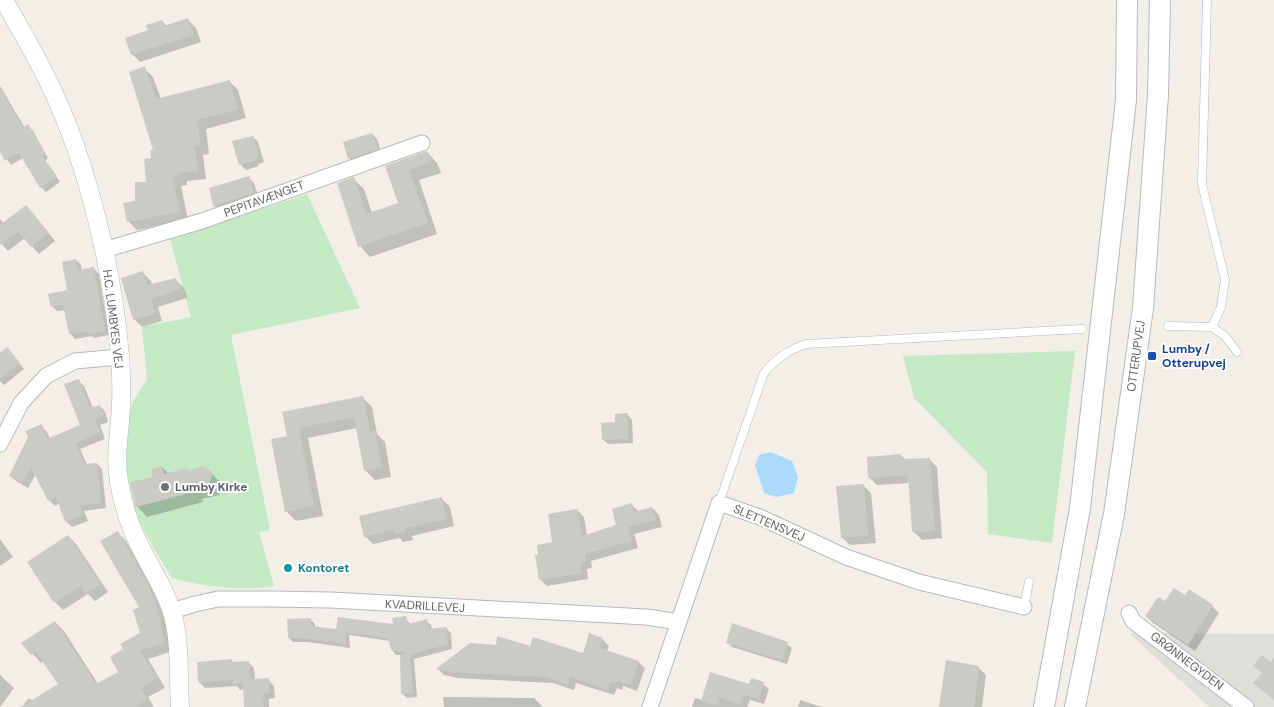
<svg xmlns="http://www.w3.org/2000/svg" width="1274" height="707" font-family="'DM Sans',sans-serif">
  <rect width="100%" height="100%" fill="#f1efe8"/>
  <path fill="#e0deda" d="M1129 633 1274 634V707H1209Z"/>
  <path fill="#c5e8c5" d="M307 194 360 308 231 335 270 530 259 532 274 586C243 591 204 587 172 578L153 547 132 508 126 482V421L134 400 147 379 142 327 191 317 170 239Z
    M1075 351 1052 543 988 534 987 472 914 398 903 356Z"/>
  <path fill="#aadaff" d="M771 452 792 461 798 477 794 493 776 497 764 493 755 465 759 455Z"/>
  <path fill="#0003" d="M188 20 196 28 201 42 140 62 132 54 150 31 162 21 167 27Z
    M144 68 153 77 161 99 230 82 238 90 246 118 206 129 209 154 203 155 206 179 187 181V185L181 186 188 220 137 230 128 221 136 202 148 184 154 151Z
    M0 86 25 128 28 126 33 131 48 158 45 161 60 182 46 192 41 187 23 158 11 165 0 149Z
    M372 134 377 139 382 154 355 164 349 158Z
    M253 137 258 142 264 162 258 164 259 166 246 170 241 165 234 142Z
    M427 152 437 163 441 173 419 180 437 234 370 257 360 246 353 179 364 189 372 213 399 204 386 167Z
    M249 178 254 183 259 198 220 211 215 206 210 189Z
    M33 214 55 241 39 254 25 238 8 251 0 242V219L4 224Z
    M76 260 81 265 82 271 94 269 99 274 109 335 94 338 92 336 75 339 70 333 66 310 57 311 52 306 68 291Z
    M143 273 151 281 152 285 176 280 184 288 187 298 158 307 162 321 142 327 134 319Z
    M0 351 2 353 12 354 24 369 4 385 0 381Z
    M78 380 84 386 93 408 100 406 105 412 108 422 100 425 105 439 80 449 87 465 97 464 102 469 106 508 84 511 88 521 72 527 66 521 60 503 55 506 49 500 36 474 28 488 16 481 10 476 41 426 47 432 50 439 82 426Z
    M363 398 372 407 377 434 385 442 391 477 375 480 365 470 357 428 308 438 323 516 296 521 286 511 288 437 283 413Z
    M627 414 632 420 633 443 608 444 603 439 616 424Z
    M901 456 906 460 929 459 937 467 942 538 922 540 914 532 910 483 877 485 869 477Z
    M162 467 169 474 186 469 189 472H210L221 483 222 487 219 495 202 499 203 502 147 517 137 506Z
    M863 485 871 493 876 543 850 545 842 537Z
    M442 499 450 507 454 526 412 536 413 540 403 542 400 538 373 544 365 536Z
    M632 505 639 512 652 508 659 515 662 527 634 534 638 548 591 561 592 568 587 569 588 579 547 586 540 579V556L553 543 577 510 584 517 587 535 618 526Z
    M117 532 126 541 156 594 164 613 173 651 148 659 165 688 148 697 154 707H22L29 698 33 701 59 684 44 661 41 663 23 643 55 622 64 631 98 684 120 672 125 650 141 633 140 607Z
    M68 536 76 544 108 592 95 601 88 594 63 610 55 602 29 563Z
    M0 539 13 557 0 566Z
    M1189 591 1212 606 1219 613 1195 651 1153 623 1146 616 1166 603 1185 597Z
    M405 618 411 625 426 621 431 625 432 630 447 629 451 633 452 649 414 659 417 697 407 698 402 693 401 655H396L392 650 390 641 349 635 350 648 308 642H293L289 638 310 619 315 624V628L337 631 395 625Z
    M602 639 609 646 607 651 638 662 645 668 637 691 623 686 622 690 617 688 614 695 576 683 574 690 553 683 457 678 444 675 438 669 531 648 584 655Z
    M727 642 787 644 792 648 787 664 732 647Z
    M231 661 234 663 248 662 254 668 255 680H268L274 686 275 698 269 699V707H246L244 689 240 690 237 686 205 688 199 682Z
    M978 667 986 675 982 707H941Z
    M0 675 14 688 0 707Z
    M763 684 769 689 764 704 750 700 747 707H692L695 698 703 700 750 686Z
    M443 697 534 698 543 707H444Z
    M800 700 822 707H798Z"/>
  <path fill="#cccac5" d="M188 18 194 35 131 55 125 38 148 30 146 25 162 20 164 26Z
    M145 66 156 99 230 80 238 110 197 120 201 145 195 146 198 171 179 173V176L173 177 180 212 127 222 123 203 135 201V182H146L144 159 151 158 150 150H153L129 72Z
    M0 88 23 127 28 124 44 152 45 154 42 156 57 176 40 188 19 153 5 161 0 152Z
    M372 133 378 149 348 159 343 142Z
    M253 136 259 157 254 159 255 161 239 165 232 141Z
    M427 151 431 162 409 170 428 223 358 247 337 183 354 177 366 214 398 203 385 166Z
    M249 176 254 193 213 206 209 188Z
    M26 205 49 233 31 247 18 231 0 245V225Z
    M76 259 78 270 94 267 105 331 88 334 87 331 69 334 63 305 51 307 48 294 67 290 62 262Z
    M143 271 147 285 176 278 180 290 151 299 155 314 133 320 121 278Z
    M7 347 20 363 0 379V353Z
    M79 379 90 408 100 405 104 416 95 419 100 433 76 443 84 464 97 463 101 503 79 505 83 515 65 522 56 497 48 501 31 467 22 483 9 476 28 437 25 431 42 424 47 439 80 425 64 384Z
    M363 396 370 432 375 431 382 467 364 471 354 417 299 428 314 506 285 512 271 439 287 436 282 412Z
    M628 413V439L602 440 601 423 615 422V414Z
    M901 454 902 459 930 458 935 531 912 532 908 475 868 478 867 457Z
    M162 466 164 474 187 468V471L202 466 211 471 212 476 209 485 193 489V492L136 507 130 482 153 477 151 469Z
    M864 484 868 536 841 538 836 486Z
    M442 497 447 519 405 528 406 532 394 534 393 530 364 537 359 516Z
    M632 503 634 512 652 507 656 520 628 527 632 541 585 554 586 561 581 562V573L539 580 535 555H538L537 545 552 542 548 514 577 509 582 536 616 525 612 509Z
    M118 531 148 584 156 603 165 643 140 650 157 678 141 688 147 700 135 707H21L58 684 36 652 31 655 21 643 55 621 96 684 118 672 110 657 123 649 120 644 140 633 133 610 139 607 100 541Z
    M68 535 101 584 86 594 81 586 54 603 27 562Z
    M1174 588 1185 595 1189 589 1213 605 1188 645 1145 616 1158 597 1165 601Z
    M406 616 408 624 427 619 429 629 447 627 448 644 410 655 413 693 401 694 400 655 405 654V652L391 650 388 638 345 632 346 644 303 638H288L287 619 311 618V626L336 629 338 617 393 624 392 618Z
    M732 623 788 642 782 660 726 643Z
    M589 633 603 638 600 648 639 661 631 685 617 681 616 684 610 682 608 690 570 677 567 684 545 677 449 672 436 669 470 643 496 645 497 636 530 646 533 637 583 653Z
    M1262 655 1271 662 1274 658V700L1253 683 1262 673 1253 666Z
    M232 659V662L249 661 250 679 269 678V693H263L264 707H244L243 683 233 684V680L198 682 197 662Z
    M946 660 979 666 974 707H939Z
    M710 672 749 684 751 678 764 682 759 699 744 695 741 705 720 698 718 706 701 701Z"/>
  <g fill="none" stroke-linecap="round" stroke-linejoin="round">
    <defs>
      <path id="service" d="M1207 0 1202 184 1225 280 1221 307 1212 327
        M1168 326 1212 327 1226 337 1237 352
        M719 503 764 373C777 358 788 350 806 344L1082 329
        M1024 607 1029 582"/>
      <path id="minor" d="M104 250 202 221 422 143
        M0 444 21 403 46 376 75 361 120 357
        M172 611 195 604 218 599H270L331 600 646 617 679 622
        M1129 613 1133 621 1246 707
        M650 707 719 503 760 517 846 557 919 582 1024 607"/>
      <path id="tertiary" d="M4 0C20 29 37 57 51 87 88 165 113 270 120 356 121 371 122 387 121 402 121 428 114 454 119 481 123 506 131 530 143 552 153 572 164 588 171 609 181 638 178 677 180 707"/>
      <path id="secondary" d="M1044 707 1080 508 1126 100 1127 0
        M1075 707 1114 514 1143 308 1158 95 1160 0"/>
    </defs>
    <use href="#service" stroke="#b5b8bc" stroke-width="9"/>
    <use href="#minor" stroke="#b5b8bc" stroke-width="17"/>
    <use href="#tertiary" stroke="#b5b8bc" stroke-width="19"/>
    <use href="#secondary" stroke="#b6babf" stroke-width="22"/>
    <use href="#service" stroke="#fff" stroke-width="8"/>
    <use href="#minor" stroke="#fff" stroke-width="15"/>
    <use href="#tertiary" stroke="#fff" stroke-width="18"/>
    <use href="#secondary" stroke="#fff" stroke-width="20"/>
  </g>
  <rect fill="#1a4fb4" stroke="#fff" stroke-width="2" x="1147" y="351" width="10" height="10" rx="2.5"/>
  <circle fill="#6b7280" stroke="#fff" stroke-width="2" cx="165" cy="487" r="5"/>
  <circle fill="#0f9aa8" stroke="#fff" stroke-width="2" cx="288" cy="568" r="5"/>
  <g text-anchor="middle" stroke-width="4" stroke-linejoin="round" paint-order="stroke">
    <g font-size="12" fill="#5f6368" stroke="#fff">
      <text transform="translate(264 199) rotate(-20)" y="4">PEPITAVÆNGET</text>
      <text transform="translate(113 319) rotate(83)" y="4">H.C. LUMBYES VEJ</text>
      <text transform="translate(1136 356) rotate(-82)" y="4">OTTERUPVEJ</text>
      <text transform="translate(769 523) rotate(23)" y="4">SLETTENSVEJ</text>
      <text transform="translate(425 606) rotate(3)" y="4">KVADRILLEVEJ</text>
      <text transform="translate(1187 661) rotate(37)" y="4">GRØNNEGYDEN</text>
    </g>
    <g font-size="12" font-weight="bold" fill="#164399" stroke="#fff" text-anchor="start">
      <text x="1162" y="353">Lumby /<tspan x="1162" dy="14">Otterupvej</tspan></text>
    </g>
    <g font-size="12" font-weight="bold" fill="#5b616d" stroke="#fff" text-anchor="start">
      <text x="175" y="491">Lumby Kirke</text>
    </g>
    <g font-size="12" font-weight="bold" fill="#0d838f" stroke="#fff" text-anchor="start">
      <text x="298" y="572">Kontoret</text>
    </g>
  </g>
</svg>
